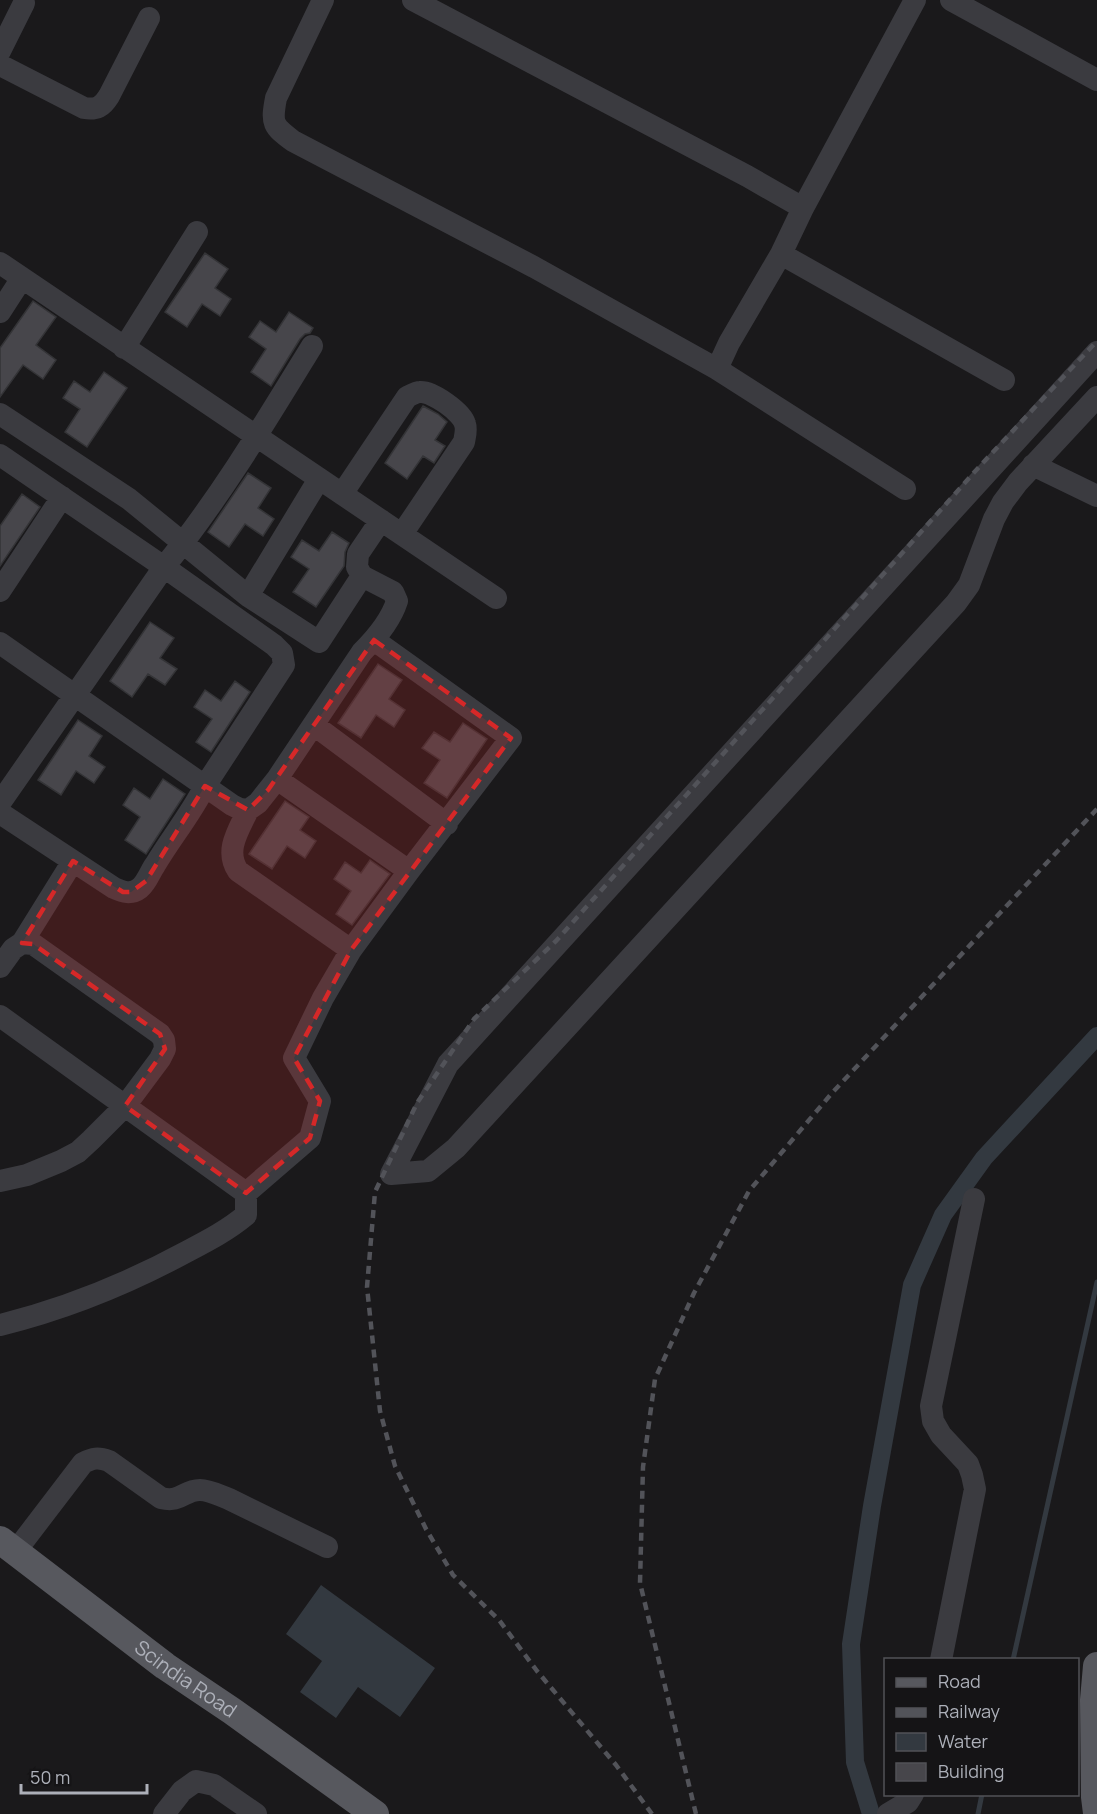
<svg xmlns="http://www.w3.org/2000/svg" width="1097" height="1814" font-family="Manrope,sans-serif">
  <rect width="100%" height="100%" fill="#1a191b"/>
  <path fill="#333940" d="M321 1585 435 1668 400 1717 358 1687 336 1718 300 1692 322 1661 286 1634Z"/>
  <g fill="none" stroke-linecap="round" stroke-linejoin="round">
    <path stroke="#333940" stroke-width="5" d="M1013 1660 1097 1282
      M978 1814 982 1794"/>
    <path stroke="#333940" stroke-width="18" d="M871 1814 855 1762 851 1644 872 1506 912 1285 943 1215 984 1158 1097 1036"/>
  </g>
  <path fill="#47464b" stroke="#343437" stroke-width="1.5" d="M205 253 228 269 215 288 231 299 220 316 202 304 187 327 165 312Z
    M33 301 56 317 36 345 56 360 43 379 23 365 0 397V348Z
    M289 312 313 328 310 333 305 334 300 339 271 386 251 372 266 349 249 337 260 321 276 332Z
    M104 372 127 388 87 447 65 432 80 409 63 398 74 381 90 392Z
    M423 406 438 414 447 422 435 440 445 446 434 463 423 456 407 479 385 463Z
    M248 473 271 488 258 508 274 519 263 536 245 524 229 547 208 532Z
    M22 494 40 507 0 566V526Z
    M332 532 349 543 345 552 344 566 316 607 293 592 309 569 291 557 302 540 319 551Z
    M150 622 174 638 160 658 177 669 165 685 148 674 132 697 110 681Z
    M378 664 402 680 389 699 405 710 394 727 376 715 361 738 338 723Z
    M235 681 250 692 211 752 196 742 212 719 194 707 205 690 221 701Z
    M78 720 102 736 89 756 105 767 94 783 76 771 61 795 38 780Z
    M463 723 487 739 447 798 424 783 440 760 422 748 434 732 450 742Z
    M163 779 185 794 146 854 125 840 140 817 123 805 134 788 150 799Z
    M285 801 309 817 300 830 316 841 305 858 287 846 272 869 249 854Z
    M370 860 390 874 352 925 336 914 351 891 334 879 345 862 361 873Z"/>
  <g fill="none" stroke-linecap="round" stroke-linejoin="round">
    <path stroke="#3b3b40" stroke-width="22" d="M323 0 276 98C271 124 273 126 293 141L534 267 717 369 905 489
      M413 0 747 176 803 208
      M951 0 1097 80
      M0 51 24 3
      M0 65 84 108C97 110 102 107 109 96L149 18
      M781 254 1004 380
      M0 263 496 598
      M0 312 22 278
      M124 348 197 232
      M1097 352 448 1064 391 1174 428 1171 456 1148 956 603 969 585 994 519 1003 502 1018 482 1097 397
      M717 369 729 343 781 254 803 208 915 0
      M0 414 129 499 248 596 319 642 362 576
      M0 455 164 567 274 645 282 653 284 665 205 786C191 814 171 838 155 865 150 872 147 882 140 888 131 895 123 892 114 888L0 813
      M1033 465 1097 496
      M342 494 407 397C411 395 416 392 420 392 432 391 462 412 465 424 467 430 465 436 464 442L402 534
      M0 591 62 497
      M248 596 319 479
      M0 643 232 805 240 809 248 810 258 803 277 779 362 652C376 638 391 620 397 601L393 592 362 576 357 567 358 554 381 520
      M314 725 447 824
      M277 779 409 871
      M0 803 164 567C220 498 266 421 312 346
      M248 810C239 830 224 850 238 871L351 950 409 871 511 738 374 640
      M22 943 73 861
      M0 967 13 949 22 943 33 944 160 1034 164 1040 165 1049 160 1059 125 1106 91 1140 78 1152 61 1161 27 1175 0 1181
      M0 1016 246 1193V1215C228 1230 209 1240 188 1251 129 1283 65 1309 0 1325
      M246 1193 310 1138 320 1101 294 1058 323 998 351 950
      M15 1552 83 1463C93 1458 98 1457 109 1461L161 1498C182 1503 183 1490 200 1490 210 1490 220 1496 229 1499L327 1547
      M941 1660 975 1489 972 1475 968 1464 941 1435 933 1421 931 1406 974 1199
      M164 1814 182 1791 196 1781 214 1785 256 1814
      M888 1814 908 1802 913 1794"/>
    <g stroke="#57585e" stroke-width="28">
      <path id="s1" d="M0 1540 165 1666 232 1711 375 1814"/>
      <path d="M1097 1666 1094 1700 1095 1797 1097 1813"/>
    </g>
    <path stroke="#525359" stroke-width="4.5" stroke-dasharray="8 6" stroke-linecap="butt" d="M652 1814 616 1765 537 1671 499 1620 453 1575 426 1529 395 1466 380 1411 367 1287 375 1192 417 1103 474 1019 556 941 979 467 1097 341
      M696 1814 640 1583 643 1467 655 1379 694 1293 749 1191 832 1093 1097 809"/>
  </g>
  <path fill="#d62828" fill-opacity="0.2" stroke="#d62828" stroke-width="4.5" stroke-dasharray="12 8" stroke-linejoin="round" d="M374 640 511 738 351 950 294 1058 320 1101 310 1138 246 1193 125 1106 165 1049 160 1034 33 944 22 943 73 861 123 892H131L146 881 205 786 248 810 268 790Z"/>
  <g text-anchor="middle" stroke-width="5" stroke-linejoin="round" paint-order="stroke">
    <g font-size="20" fill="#adb0b9" stroke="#151416">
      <text dy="7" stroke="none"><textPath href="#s1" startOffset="232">Scindia Road</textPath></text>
    </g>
  </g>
  <rect x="884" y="1658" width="195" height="138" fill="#151416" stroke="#525257" stroke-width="1.5"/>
  <rect x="896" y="1678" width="30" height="9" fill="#57585e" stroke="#525257" stroke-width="1.5"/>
  <text x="938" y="1688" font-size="18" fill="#adb0b9">Road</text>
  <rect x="896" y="1708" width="30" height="9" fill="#525359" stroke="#525257" stroke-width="1.5"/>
  <text x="938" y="1718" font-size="18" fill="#adb0b9">Railway</text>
  <rect x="896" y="1733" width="30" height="18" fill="#333940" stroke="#525257" stroke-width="1.5"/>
  <text x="938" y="1748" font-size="18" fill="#adb0b9">Water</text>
  <rect x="896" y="1763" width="30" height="18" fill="#47464b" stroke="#525257" stroke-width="1.5"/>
  <text x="938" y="1778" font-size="18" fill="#adb0b9">Building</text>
  <path d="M21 1784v9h126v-9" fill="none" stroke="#adb0b9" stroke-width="3"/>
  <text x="30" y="1784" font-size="18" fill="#adb0b9" stroke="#151416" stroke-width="4.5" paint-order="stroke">50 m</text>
</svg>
